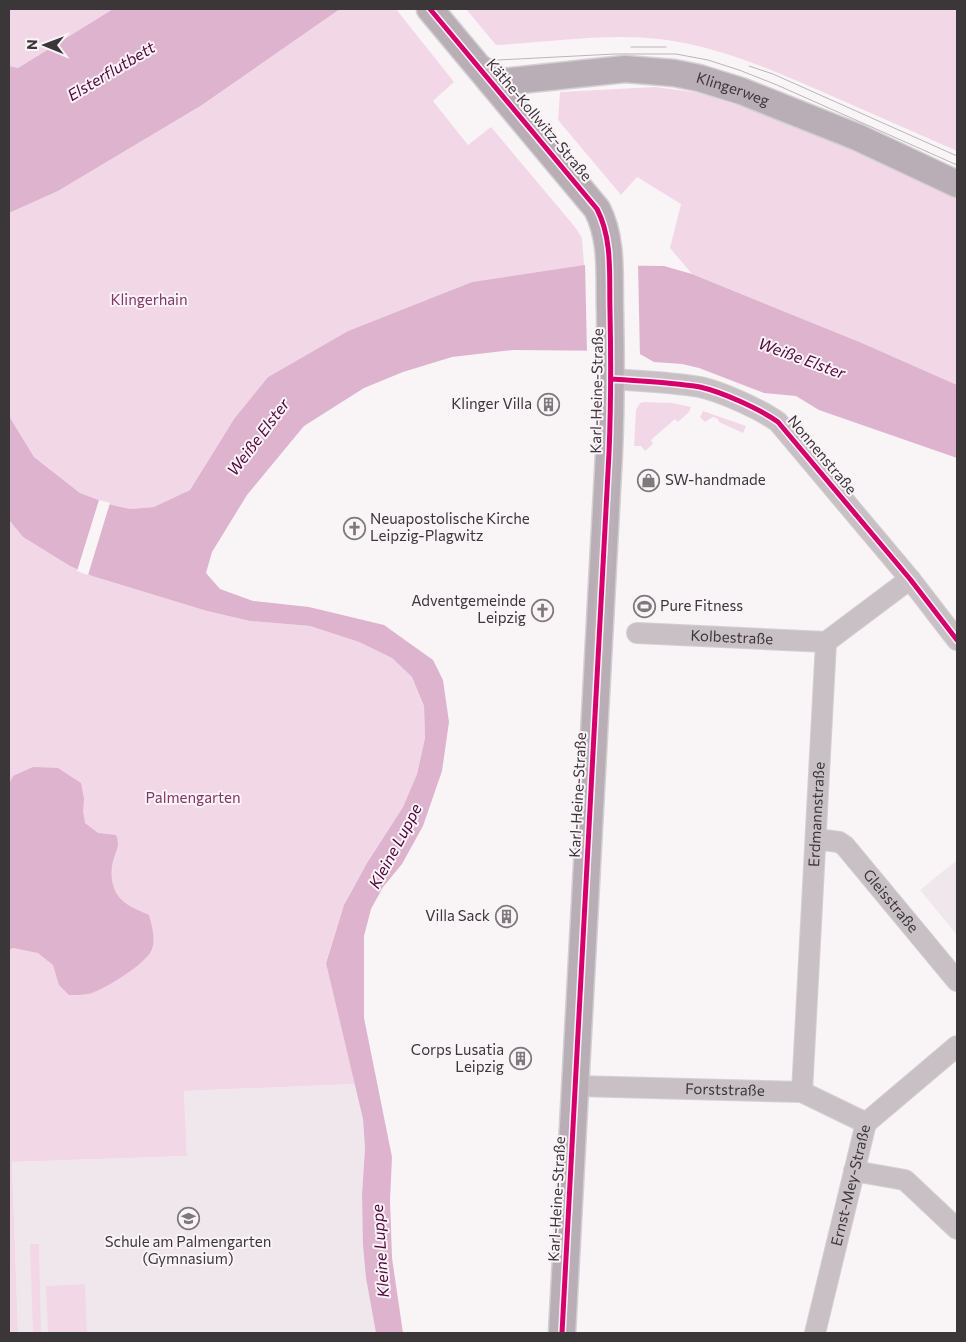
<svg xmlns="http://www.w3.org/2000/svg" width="966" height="1342" font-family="Commissioner,sans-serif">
  <rect width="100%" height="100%" fill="#f9f5f7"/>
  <path fill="#f0e7ed" d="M957 860V935L920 890Z
    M355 1084 363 1119 365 1148 362 1194 366 1278 376 1333H18L12 1162 187 1156 184 1091Z"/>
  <path fill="#f2d8e7" d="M9 9H113L18 68 9 66Z
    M340 9H396L454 82 433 101 468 145 491 127 575 227 582 238 584 265 472 282 348 331 268 377 234 419 190 490 155 507 130 509 112 505 80 493 34 457 9 416V213L58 191 202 105Z
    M466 9H957V151C913 132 869 112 825 93 772 70 725 49 667 40 611 32 553 42 496 45Z
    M655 87 701 93 779 119 860 151 957 198V385L862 343 692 274 670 248 681 204 637 177 621 195 558 120 560 92Z
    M644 402 672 403 691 407 689 412 678 422 675 419 651 440 653 444 645 451 641 446H634L636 410 640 403Z
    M703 411 746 426 743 433 719 422 718 419 713 417 705 422 700 417Z
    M9 520 23 537 70 566 92 576 207 611 250 621 310 626 359 642 392 658 412 677 424 706 425 738 417 774 403 807 367 863 344 905 326 962 355 1084 184 1091 187 1156 12 1162 18 1333H9Z
    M30 1244H39L41 1333H33Z
    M85 1284 87 1333H48L46 1286Z"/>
  <path fill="#deb3cd" d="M113 9H340L202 105 58 191 9 213V66L18 68Z
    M584 265 664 266 692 274 862 343 957 385V458L819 410 796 396 764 393 699 368 682 364 654 362 638 353 623 351 513 350 452 357 403 372 364 388 304 426 247 495 212 552 206 573 220 589 253 601 309 607 384 625 433 660 443 680 449 722 442 771 423 826 402 864 383 887 371 909 364 936V1018L392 1157 390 1200 392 1258 403 1333H376L366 1278 363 1245 362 1194 365 1148 363 1119 326 963 344 905 367 863 403 807 417 774 425 738 424 706 412 677 392 658 359 642 310 626 250 621 207 611 92 576 70 566 23 537 9 520V416L34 457 80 493 112 505 130 509 154 507 190 490 234 419 268 377 348 331 472 282Z
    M33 767 58 768 81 783 84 799 83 811 85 823 98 833 116 835C120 845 117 848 114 858 109 873 111 892 124 902 131 908 141 911 149 915 152 927 157 942 150 953 142 966 102 991 88 994 82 995 75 995 69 995L59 985 53 965 38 953 14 948 9 949V784L13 776Z"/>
  <path fill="#f9f5f7" d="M585 263H638L640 357 623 353H587Z
    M99 500 110 503 88 575 77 571Z"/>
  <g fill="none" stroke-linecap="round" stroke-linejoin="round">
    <defs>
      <g id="minor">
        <path d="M611 379C640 381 671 382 700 387 722 392 760 409 778 422L910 579 957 640"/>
        <path id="s1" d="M637 633 826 642"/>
        <path d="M826 642 910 579"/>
        <path id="s2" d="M816 839 839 842 845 846 957 981"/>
        <path id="s3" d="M576 1086 802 1092 866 1123"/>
        <path id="s4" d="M802 1092 826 642"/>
        <path d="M854 1171 905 1180 957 1229"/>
        <path id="s5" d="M815 1333 866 1123 957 1046"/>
      </g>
      <g id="major">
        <path d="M430 9 597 209C613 240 609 276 610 311 611 358 611 406 609 453L562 1333"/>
        <path id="s6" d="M492 83 625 69 674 73 699 78 741 91 857 137 957 184"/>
      </g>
    </defs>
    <use href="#minor" stroke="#d2d0d1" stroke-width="22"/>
    <use href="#major" stroke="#d2d0d1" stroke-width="29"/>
    <use href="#minor" stroke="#c9c0c6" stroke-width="20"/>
    <use href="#major" stroke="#b9aeb5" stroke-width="26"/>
    <path stroke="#bbb5b8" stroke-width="1" d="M435 9 603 211 613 230 616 243 619 358 618 411 610 567 598 723 564 1333
      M631 47H666
      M473 55 498 60 615 54H676L708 60 739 70 777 85 957 165
      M749 66 773 74 957 156
      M480 74 505 103
      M573 186C590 205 598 218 600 244L603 450 590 725"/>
    <defs>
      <path id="cycleway" d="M430 9 597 209C613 240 609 276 610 311 611 358 611 406 609 453L562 1333
        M611 379C640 381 671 382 700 387 722 392 760 409 778 422L910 579 957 640"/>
    </defs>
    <use href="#cycleway" stroke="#fbf3f8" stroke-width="8"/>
    <use href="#cycleway" stroke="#d6006c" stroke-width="5"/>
  </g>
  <defs>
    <symbol id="building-ring" viewBox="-11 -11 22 22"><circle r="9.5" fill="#fbf3f8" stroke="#7e7a7c" stroke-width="1.5"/><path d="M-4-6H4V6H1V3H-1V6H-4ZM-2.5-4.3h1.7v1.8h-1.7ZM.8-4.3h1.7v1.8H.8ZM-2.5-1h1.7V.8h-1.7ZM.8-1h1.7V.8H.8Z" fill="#7e7a7c"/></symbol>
    <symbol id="shop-ring" viewBox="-11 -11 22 22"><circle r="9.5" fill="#fbf3f8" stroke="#7e7a7c" stroke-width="1.5"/><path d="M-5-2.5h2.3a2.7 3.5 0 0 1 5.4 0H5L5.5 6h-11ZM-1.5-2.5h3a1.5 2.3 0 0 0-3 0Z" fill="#7e7a7c"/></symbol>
    <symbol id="church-ring" viewBox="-11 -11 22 22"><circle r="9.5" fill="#fbf3f8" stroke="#7e7a7c" stroke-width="1.5"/><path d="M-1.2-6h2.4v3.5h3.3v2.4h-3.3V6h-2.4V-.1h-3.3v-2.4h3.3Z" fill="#7e7a7c"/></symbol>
    <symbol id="stadium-ring" viewBox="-11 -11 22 22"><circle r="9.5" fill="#fbf3f8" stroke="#7e7a7c" stroke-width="1.5"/><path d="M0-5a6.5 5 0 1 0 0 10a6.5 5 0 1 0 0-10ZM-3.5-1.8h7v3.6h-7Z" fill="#7e7a7c"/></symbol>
    <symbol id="school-ring" viewBox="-11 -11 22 22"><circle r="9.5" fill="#fbf3f8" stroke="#7e7a7c" stroke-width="1.5"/><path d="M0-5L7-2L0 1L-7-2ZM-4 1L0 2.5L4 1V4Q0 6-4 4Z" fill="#7e7a7c"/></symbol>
  </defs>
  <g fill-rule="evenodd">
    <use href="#building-ring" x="536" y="392" width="25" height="25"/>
    <use href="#shop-ring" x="636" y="468" width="25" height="25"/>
    <use href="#church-ring" x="342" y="516" width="25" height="25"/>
    <use href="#stadium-ring" x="632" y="594" width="25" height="25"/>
    <use href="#church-ring" x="530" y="598" width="25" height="25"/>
    <use href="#building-ring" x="494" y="904" width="25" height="25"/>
    <use href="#building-ring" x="508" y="1046" width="25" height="25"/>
    <use href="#school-ring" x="176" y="1206" width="25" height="25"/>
  </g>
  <g text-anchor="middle" stroke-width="4" stroke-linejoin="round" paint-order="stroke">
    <g font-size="15" fill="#3b3739" stroke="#fbf3f8">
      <text dy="5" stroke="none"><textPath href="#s6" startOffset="244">Klingerweg</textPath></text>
      <text transform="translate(539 120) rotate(50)" y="5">Käthe-Kollwitz-Straße</text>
      <text transform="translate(597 391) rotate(-89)" y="5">Karl-Heine-Straße</text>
      <text transform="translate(822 455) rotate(50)" y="5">Nonnenstraße</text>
      <text dy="5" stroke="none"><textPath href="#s1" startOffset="95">Kolbestraße</textPath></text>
      <text transform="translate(578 795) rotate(-87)" y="5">Karl-Heine-Straße</text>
      <text dy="5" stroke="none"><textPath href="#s4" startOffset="278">Erdmannstraße</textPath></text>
      <text dy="5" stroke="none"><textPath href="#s2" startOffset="102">Gleisstraße</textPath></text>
      <text dy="5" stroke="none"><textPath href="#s3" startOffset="149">Forststraße</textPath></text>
      <text dy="5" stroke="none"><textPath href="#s5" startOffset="152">Ernst-Mey-Straße</textPath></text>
      <text transform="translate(557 1199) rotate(-87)" y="5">Karl-Heine-Straße</text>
    </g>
    <g font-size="15" fill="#803767" stroke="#fbf3f8">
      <text x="149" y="305">Klingerhain</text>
      <text x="193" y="803">Palmengarten</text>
    </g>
    <g font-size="15" fill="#3b3739" stroke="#fbf3f8" text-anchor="end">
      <text x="532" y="409">Klinger Villa</text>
      <text x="665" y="485" text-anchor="start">SW-handmade</text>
      <text x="370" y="524" text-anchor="start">Neuapostolische Kirche<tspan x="370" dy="17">Leipzig-Plagwitz</tspan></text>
      <text x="526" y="606">Adventgemeinde<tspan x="526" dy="17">Leipzig</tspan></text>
      <text x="660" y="611" text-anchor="start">Pure Fitness</text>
      <text x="490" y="921">Villa Sack</text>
      <text x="504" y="1055">Corps Lusatia<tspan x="504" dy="17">Leipzig</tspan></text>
      <text x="188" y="1247" text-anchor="middle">Schule am Palmengarten<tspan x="188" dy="17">(Gymnasium)</tspan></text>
    </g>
    <g font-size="16" font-style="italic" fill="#50073c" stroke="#fbf3f8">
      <text transform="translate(111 71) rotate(-31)" y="6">Elsterflutbett</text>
      <text transform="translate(802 358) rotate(20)" y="6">Weiße Elster</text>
      <text transform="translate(258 437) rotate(-53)" y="6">Weiße Elster</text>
      <text transform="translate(395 846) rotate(-62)" y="6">Kleine Luppe</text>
      <text transform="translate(380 1251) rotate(-94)" y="6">Kleine Luppe</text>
    </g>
  </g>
  <rect width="966" height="1342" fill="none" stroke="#3b3739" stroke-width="20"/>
  <g transform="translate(45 45) rotate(271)" stroke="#fbf3f8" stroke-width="4" paint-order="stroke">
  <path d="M0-4L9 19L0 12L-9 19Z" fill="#3b3739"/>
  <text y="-8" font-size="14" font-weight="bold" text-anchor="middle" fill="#3b3739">N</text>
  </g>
</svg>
